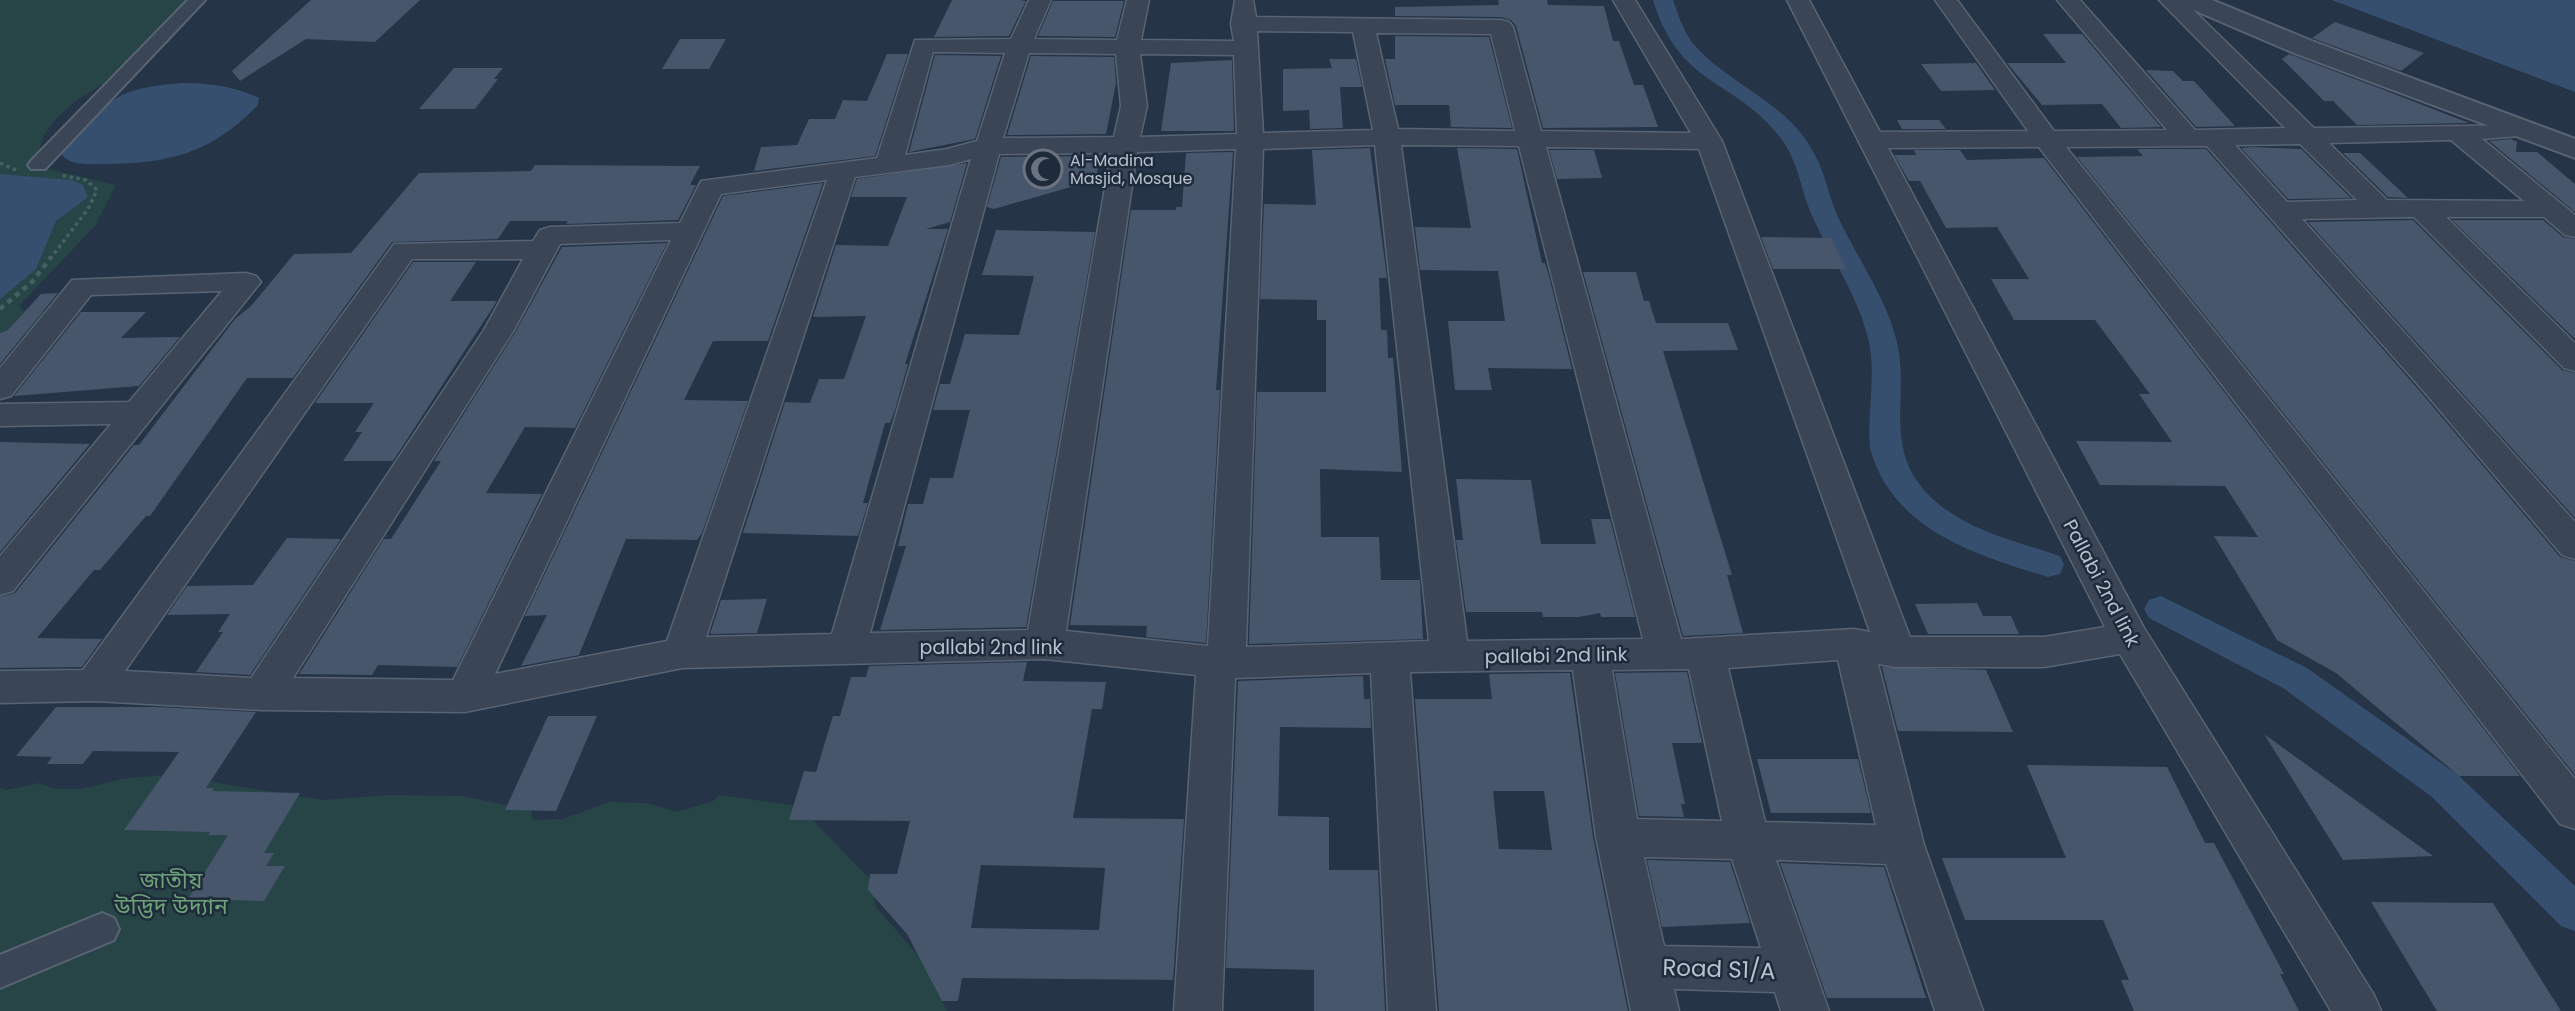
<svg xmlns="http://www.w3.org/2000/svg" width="2575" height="1011" font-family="Poppins,'Noto Sans Bengali',sans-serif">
  <rect width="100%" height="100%" fill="#253446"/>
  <path fill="#274447" d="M0 0H207C201 5 194 7 189 12 180 21 177 35 168 43 131 76 33 105 39 163L48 169 116 185 95 226 20 305 22 310 64 313 20 337 0 342Z
    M181 773 222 784 324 800 390 795 462 796 531 810 533 820 562 819 610 802 647 803 677 812 713 801 719 795 799 806 869 878 877 908 922 960 947 1011H0V788L6 790 39 783 55 789H81L122 779Z"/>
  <path fill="#374f6e" d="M2332 0H2575V92Z
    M181 83C208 83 234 86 259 98L258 105C211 154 168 164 102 164 89 164 71 166 62 155L65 147C115 99 107 90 181 83Z
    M0 174 71 180 83 185 88 197 56 221 36 269 0 299Z"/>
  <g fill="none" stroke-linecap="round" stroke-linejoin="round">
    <path fill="#374f6e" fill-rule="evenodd" d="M1653 0H1673C1679 17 1684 34 1696 47 1734 88 1791 104 1816 157 1826 176 1829 198 1838 217 1857 258 1886 297 1897 342 1909 392 1886 441 1920 485 1952 527 2012 540 2060 556L2064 565 2060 574 2048 577C1976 555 1892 530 1870 448 1867 413 1876 377 1869 342 1859 297 1831 258 1812 216 1801 190 1798 160 1780 137 1734 78 1680 88 1653 0Z
      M2161 596 2307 668 2458 775 2575 886V931L2561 926 2432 797 2283 688 2149 618 2144 609 2149 600Z"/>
  </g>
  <path fill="#47566b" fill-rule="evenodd" d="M311 0H420L375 42 306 39 240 81 232 71Z
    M952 0H1020L1026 1 1009 36 934 37Z
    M1498 0H1547L1548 5 1604 6 1613 41H1619L1634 85H1643L1658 127 1543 128 1516 26 1511 20 1501 17 1395 16V7L1499 5Z
    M1053 1H1124L1115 37 1038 36Z
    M2335 22 2424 53 2401 71 2312 38Z
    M2043 34H2082L2161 127 2121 128 2102 104 2042 105 2007 63H2066Z
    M1395 36 1489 37 1512 128 1451 127 1449 105H1395L1385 59H1395Z
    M680 39H726L709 69H662Z
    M887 54H908L875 156 754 171 761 147 797 145 809 119H835L843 100 867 101Z
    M2289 54 2379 88 2469 123 2357 125 2333 101H2324L2282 59Z
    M935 55 1001 56 975 139 909 152Z
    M1031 56 1114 57 1116 83 1106 134 1007 135Z
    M1329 59H1356L1362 87H1340L1343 128 1310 129 1309 110 1283 111V69L1332 68Z
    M1232 60 1234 131H1161L1171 63Z
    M1976 63 1995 90 1941 91 1921 64Z
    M454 68H503L494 79H498L475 109H419Z
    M2146 70 2173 71 2183 81H2194L2235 126 2196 127Z
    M1897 120H1939L1946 129H1902Z
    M2511 139 2517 142 2516 152H2537L2575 184V212L2489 141Z
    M2253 147 2301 149 2351 198 2288 199 2241 148Z
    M1370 148 1387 278H1379L1381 330H1387L1388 358H1393L1402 472 1320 469 1321 537H1379L1381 580H1420L1423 639 1249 644 1257 392H1326V320H1317V300L1260 299 1264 204 1316 205 1312 150Z
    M1457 148 1517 149 1542 263H1545L1548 272 1572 369 1488 368 1492 390H1455L1448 321H1505L1498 271 1420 270 1415 227 1471 228Z
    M2137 149H2206L2419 390 2560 557 2575 561V775L2077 157 2143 156Z
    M1549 150H1594L1602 178 1557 179Z
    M1914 150H1960L1967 160 2044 158 2520 776H2459L2336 673 2277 640 2214 536 2258 537 2225 486 2100 485 2076 441 2172 442 2139 394H2150L2095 320H2014L1991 279H2029L1997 227 1946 228 1920 181H1909L1894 155H1916Z
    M1233 152 1216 390H1220L1206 643 1146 637 1147 626 1070 625 1131 210H1176V207H1182L1186 153Z
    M2343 153H2360L2408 198 2388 197Z
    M1101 156 1095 180 994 209 987 207 1001 157Z
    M967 163 950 222 926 229H948L905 364H908L895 410 890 423H885L863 503H868L858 536 743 533 785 402 810 403 819 379H844L866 316 813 317 836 245 888 246 907 197H851L857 179Z
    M535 165 700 166 690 185H696L678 220 566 224 568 221H510L498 239 392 242 293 378H247L150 516H146L100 570H94L37 638 102 639 82 667 0 668V597L15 593 134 445H139L235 319 252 305 294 254 351 253 419 173 531 171Z
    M823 183 768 341H713L684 400 748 401 702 533 697 540 626 539 579 655 521 666 547 615 525 616 723 196Z
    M2413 220 2562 370 2575 373V518L2308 222Z
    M2452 220H2543L2563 237 2575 239V339Z
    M996 230 1095 232 1026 627 880 630 906 546H898L908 504H923L930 478H953L970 410H933L940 384H950L965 334 1019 335 1034 276 982 275Z
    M1761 237 1831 238 1846 269H1773Z
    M667 243 575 428 525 427 486 493 542 494 457 667 378 665 372 675 299 674 384 539H391L441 461H434L516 331 562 247Z
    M413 262H476L450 301H497L393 461H343L362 432H355L374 403H315Z
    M1583 272H1636L1644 301H1649L1656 323H1728L1738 350 1663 351 1732 575H1727L1743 633 1683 636Z
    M58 293 0 364V333L8 330 41 294Z
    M81 312H146L121 338 180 337 139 386 14 396Z
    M0 442 90 444 0 552Z
    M1456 479 1531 480 1541 544H1596L1591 519H1610L1635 617H1601L1600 613 1579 617H1543L1542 612H1466L1456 540H1463Z
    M287 538 341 539 250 675 196 672 223 632H218L230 614 167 615 187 586 253 585Z
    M767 599 757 633 710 634 721 600Z
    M1977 603 1983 616H2011L2019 634H1928L1915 604Z
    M1027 662 1023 681 1106 682 1102 709H1092L1073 818 1184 819 1173 980 962 978 958 1001H942L907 934 868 890 870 874H897L910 821 789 820 804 771 816 772 833 716H840L851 677H866L869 666ZM981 865 1105 868 1099 930 971 928Z
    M1882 667 1986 670 2013 732 1898 731Z
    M1687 672 1702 743H1672L1685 804H1681L1684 817 1639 816 1615 673Z
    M1570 673 1593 837 1628 1011H1439L1415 699H1492L1489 674ZM1493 791H1544L1552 850 1499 849Z
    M1363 676 1364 699H1370L1371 728 1280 727 1278 816 1329 817V870H1378L1385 1011H1314V970L1226 968 1238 681Z
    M56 707H157L256 712 206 788H214L212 791 300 793 264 853H274L266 866H285L264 901 188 899 228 835H208L210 832 124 830 179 752 93 751 83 764H47L52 757 16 756Z
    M548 716H597L556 811 505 810Z
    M2264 734 2433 856 2343 860Z
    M1757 759H1858L1871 813H1771Z
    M2027 765 2167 767 2205 843H2214L2284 974H2280L2299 1011H2134L2121 980H2129L2103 920H1965L1942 858H2066Z
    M1647 860 1730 862 1750 923 1662 927Z
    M1780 863 1884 867 1926 998H1827Z
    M2371 902 2493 903 2561 1011H2437Z"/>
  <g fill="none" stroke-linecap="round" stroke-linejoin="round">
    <defs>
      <path id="pedestrian" d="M188 0H205L45 169H31L28 165 31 161Z
        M102 913 114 918 119 929 114 940 0 988V955Z"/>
      <path id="minor" d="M1029 0H1051L1034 39 1117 40 1127 0H1149L1141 40 1234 41 1231 24 1235 0H1253L1256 17 1501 20 1509 22 1513 27 1541 131 1691 133 1613 0H1635L1722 141 1910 637H2044L2105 627 1787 0H1809L1880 132 2028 131 1935 0H1957L2054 131 2167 130 2057 0H2080L2195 130 2285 128 2159 0H2183L2314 128 2533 125 2537 130 2533 135 2482 139 2575 215V237L2565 235 2544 217H2446L2575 343V371L2564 368 2414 217 2302 219 2575 522V559L2562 555 2421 388 2207 146 2066 147 2575 779V829L2560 824 2039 147 1888 148 2144 628 2374 995 2381 1011H2331L2120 654 2044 667H1896L1878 664 1924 845 1983 1011H1935L1886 864 1776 860 1829 1011H1781L1775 992 1674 989 1679 1011H1631L1596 837 1573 670 1410 672 1436 1011H1388L1371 673 1235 678 1222 1011H1174L1196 675 1045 659 682 668 465 712 262 710 94 701 0 703V671L83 670 394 244 533 241 540 230 550 227 680 223 701 181 877 158 915 40 1011 39ZM1257 31 1353 32 1373 130 1263 133ZM1376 33 1491 34 1515 131 1398 129ZM933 52 1005 53 977 141 947 149 905 155ZM1029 53 1116 54 1121 106 1114 137 1003 138ZM1140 54 1234 55 1237 134 1140 137 1147 106ZM2451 140 2524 201 2387 200 2329 143ZM2300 144 2357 200 2287 202 2235 145ZM1375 145 1429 641 1246 647 1263 149ZM1401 145 1519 146 1643 639 1467 641ZM1546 147 1699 149 1870 632 1854 629 1681 639ZM1236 149 1208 646 1066 631 1137 152ZM1111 153 1028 630 870 633 999 154ZM971 159 832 634 706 637 855 177 949 165ZM827 180 667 641 495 674 721 194ZM671 240 453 680 293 678 514 330 560 244ZM412 259H523L484 330 251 678 125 671ZM1838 660 1876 825 1765 822 1728 668ZM1689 669 1722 821 1637 819 1612 670ZM1644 857 1732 859 1761 948 1664 946Z
        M246 273 256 276 261 282 256 288 13 591 0 595V556L111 424 0 426V404L129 402 222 291 91 295 11 396 0 399V368L72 280Z"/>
      <path id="tertiary" d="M2179 0H2212L2312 41 2575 139V158L2294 53 2182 5Z"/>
    </defs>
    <use href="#pedestrian" stroke="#586473" stroke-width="4"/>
    <use href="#minor" stroke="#586473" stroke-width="3"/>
    <use href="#tertiary" stroke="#586473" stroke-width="4"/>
    <path stroke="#466163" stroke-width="3.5" stroke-dasharray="3.5 3.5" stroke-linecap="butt" d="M0 163 16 170
      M50 259 88 209 97 190 86 180 59 175"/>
    <path stroke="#466163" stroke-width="4.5" stroke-dasharray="5 5" stroke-linecap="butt" d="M0 309 33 281 51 257"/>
    <use href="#pedestrian" fill="#3a4655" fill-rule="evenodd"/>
    <use href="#minor" fill="#3a4655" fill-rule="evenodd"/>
    <use href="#tertiary" fill="#3a4655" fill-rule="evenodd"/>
  </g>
  <defs>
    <symbol id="mosque-ring" viewBox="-11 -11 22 22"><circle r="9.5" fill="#1e2b3b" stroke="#6b7280" stroke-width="1.5"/><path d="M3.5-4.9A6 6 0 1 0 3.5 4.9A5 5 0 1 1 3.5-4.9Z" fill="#6b7280"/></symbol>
  </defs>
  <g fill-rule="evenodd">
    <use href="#mosque-ring" x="1021" y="147" width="44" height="44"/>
  </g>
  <g text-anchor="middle" stroke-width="5" stroke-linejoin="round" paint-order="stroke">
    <g font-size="16" fill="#b8c1cf" stroke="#1e2b3b" text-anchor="start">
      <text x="1070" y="166">Al-Madina<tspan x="1070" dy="18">Masjid, Mosque</tspan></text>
    </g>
    <g font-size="19" fill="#b8c1cf" stroke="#1e2b3b">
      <text transform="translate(2102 583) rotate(62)" y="7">Pallabi 2nd link</text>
      <text x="991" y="654">pallabi 2nd link</text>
      <text transform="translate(1556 655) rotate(-1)" y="7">pallabi 2nd link</text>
    </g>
    <g font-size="23" fill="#6da278" stroke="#1e2b3b">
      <text x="171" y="888">জাতীয়<tspan x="171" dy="26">উদ্ভিদ উদ্যান</tspan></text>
    </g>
    <g font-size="23" fill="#b8c1cf" stroke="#1e2b3b">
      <text transform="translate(1719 969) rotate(2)" y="8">Road S1/A</text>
    </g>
  </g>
</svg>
